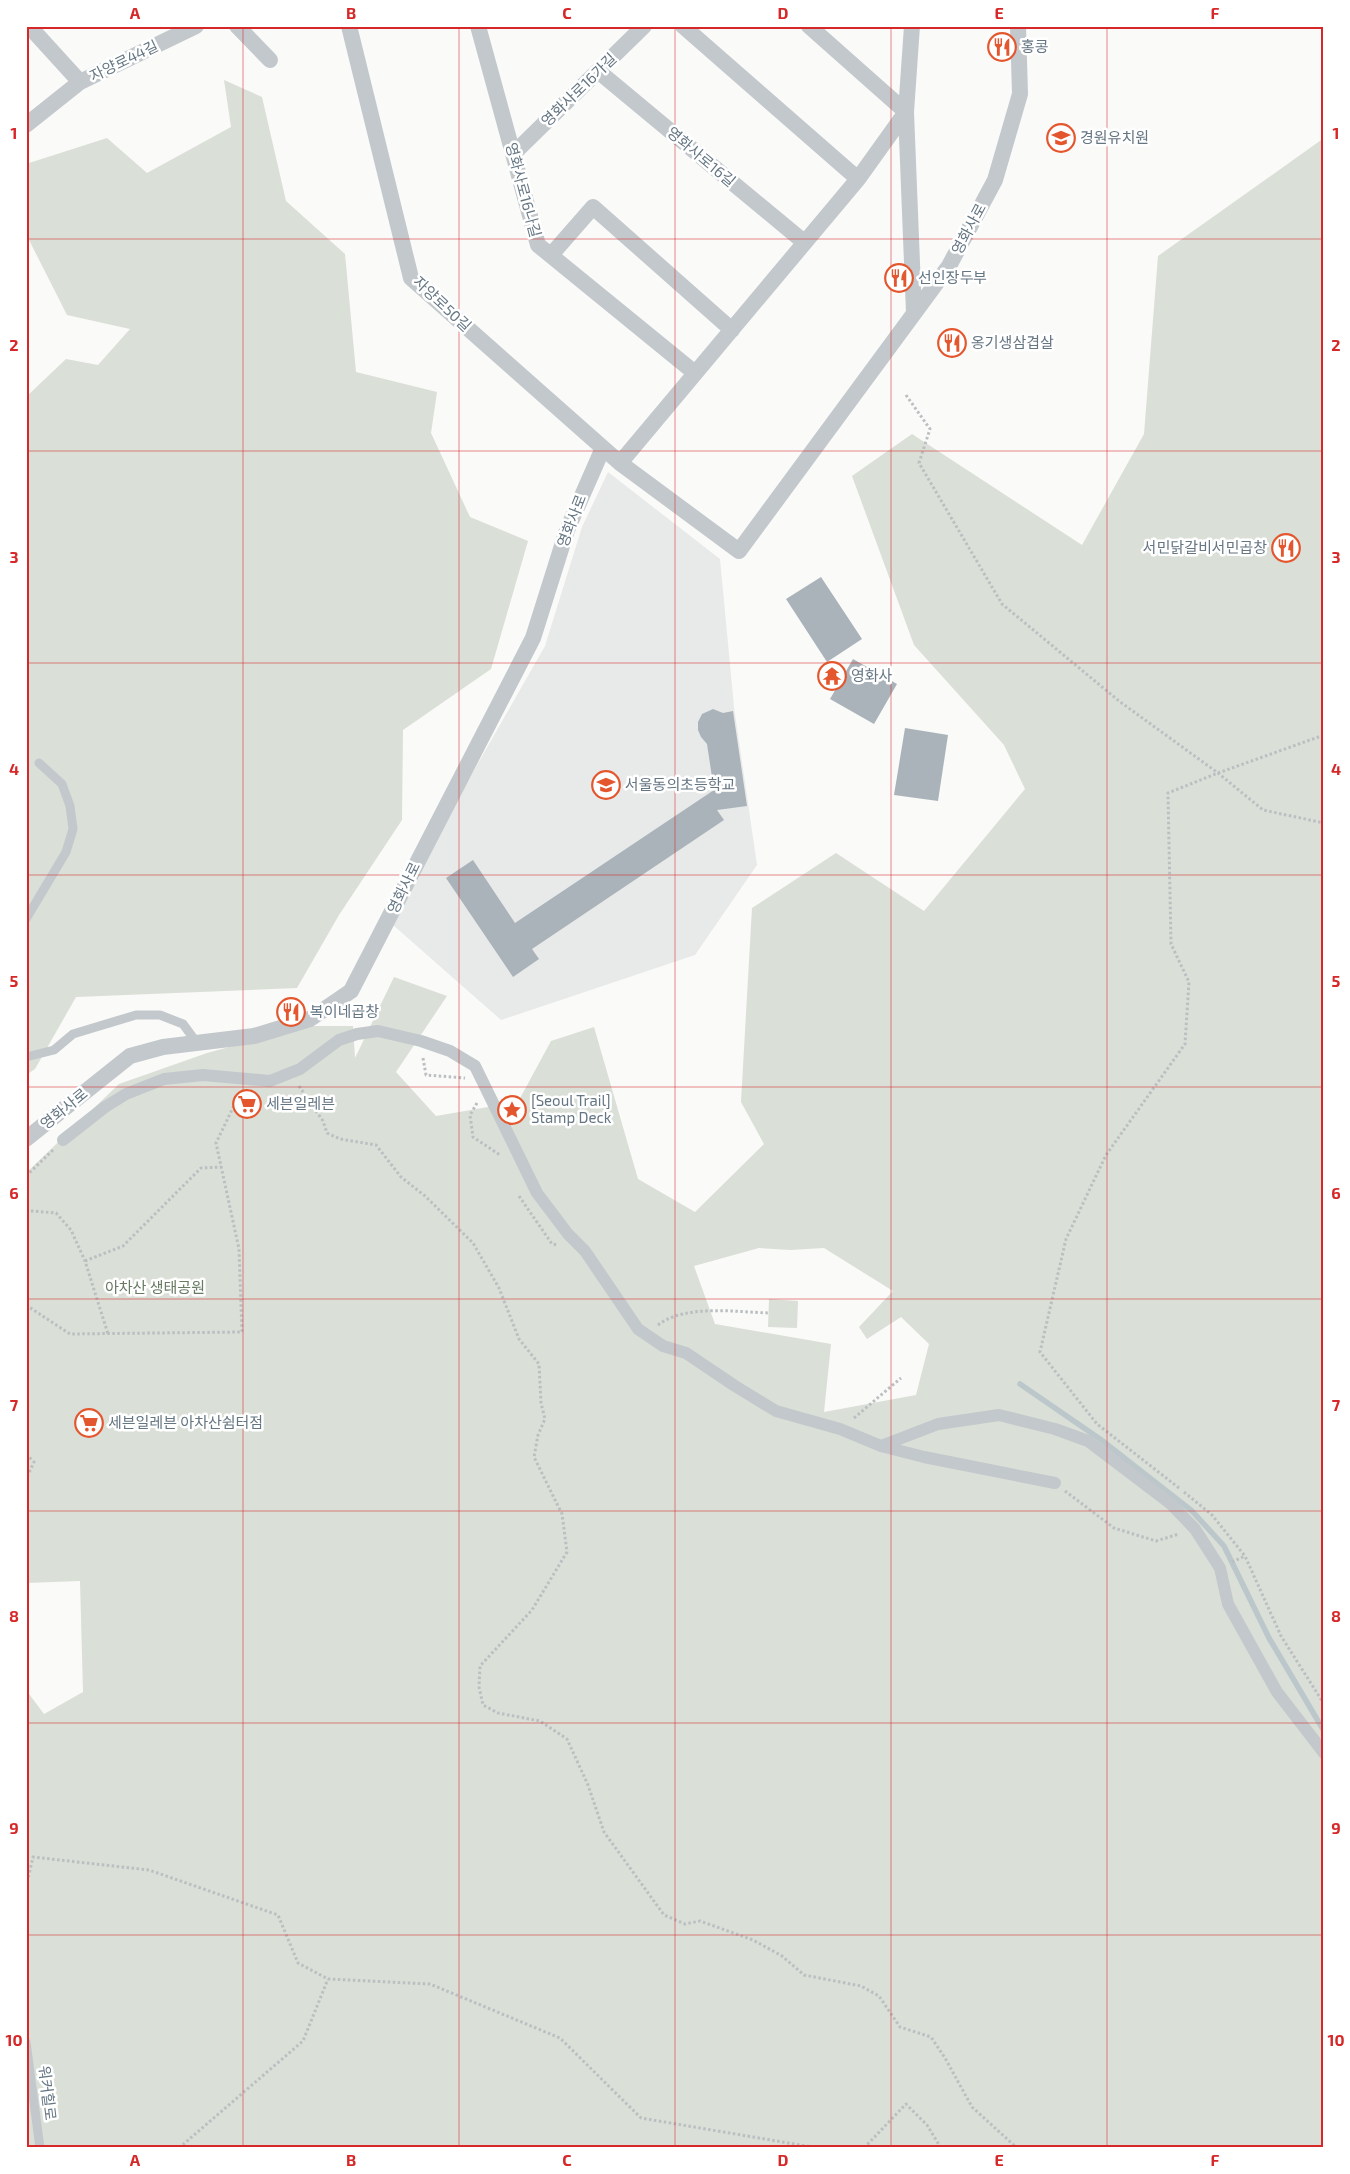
<svg xmlns="http://www.w3.org/2000/svg" width="1350" height="2174" font-family="'Exo 2','Noto Sans KR',sans-serif">
  <rect width="100%" height="100%" fill="#fafaf8"/>
  <path fill="#e8e9e9" d="M608 472 720 559 734 707 757 865 695 955 501 1020 393 925 421 863 545 646 582 527Z"/>
  <path fill="#dadfd7" fill-rule="evenodd" d="M224 80 262 97 286 201 345 254 356 372 437 392 431 433 470 517 528 541 491 669 403 730 402 820 339 915 297 988 76 997 35 1069 26 1075V397L66 359 98 365 130 329 67 315 26 234V164L107 138 147 173 231 127Z
    M1324 138V2148H26V1690L44 1714 83 1692 80 1581 26 1583V1173L119 1084 207 1053 307 1026H353L355 1058 394 977 447 996 396 1072 436 1116 518 1102 551 1041 594 1027 638 1179 695 1212 764 1144 741 1102 752 908 836 853 924 911 1025 789 1004 745 914 645 852 476 912 434 1082 545 1144 434 1158 256ZM759 1248 790 1250 824 1248 893 1291 859 1327 867 1339 901 1317 929 1344 916 1395 824 1412 831 1344 715 1324 694 1266Z
    M769 1299 798 1301 797 1328 768 1327Z"/>
  <g fill="none" stroke-linecap="round" stroke-linejoin="round">
    <path stroke="#bbc7cb" stroke-width="5.5" d="M1020 1384 1100 1439 1192 1511 1224 1546 1269 1638 1324 1731"/>
  </g>
  <path fill="#aab3b9" d="M821 577 862 639 827 662 786 599Z
    M853 659 897 684 874 724 830 699Z
    M713 709 723 713 733 711 747 806 717 810 724 820 532 949 539 959 513 977 446 878 473 860 515 923 714 790 707 744 701 737 698 730V722L702 714Z
    M905 728 948 735 938 801 894 795Z"/>
  <g fill="none" stroke-linecap="round" stroke-linejoin="round">
    <path stroke="#bbbfc2" stroke-width="3" stroke-dasharray="2.5 2.5" stroke-linecap="butt" d="M906 395 930 429 919 463 1002 604 1119 701 1218 773 1263 810 1324 823
      M360 1018 363 1003
      M423 1058 426 1075 465 1078
      M299 1086 323 1121 327 1133 340 1139 376 1145 401 1177 425 1196 473 1243 499 1288 519 1339 539 1364 541 1403 545 1419 538 1435 534 1457 562 1514 567 1552 532 1610 480 1666 479 1687 483 1705 498 1713 540 1721 567 1739 588 1785 604 1832 664 1915 685 1924 700 1921 753 1940 782 1956 804 1975 861 1986 879 1996 900 2027 931 2037 945 2058 972 2107 1017 2148
      M477 1103 470 1115 473 1137 500 1155
      M26 1176 53 1150
      M519 1196 552 1244 557 1245
      M26 1212 33 1211 56 1213 71 1230 85 1261 108 1334
      M85 1261 123 1246 201 1168 221 1167
      M26 1305 70 1334 242 1332 239 1249 216 1143 240 1093
      M658 1325C685 1304 736 1312 769 1313
      M854 1418 901 1378
      M26 1454 34 1462 26 1479
      M1179 1488 1097 1424 1040 1352 1066 1239 1106 1155 1185 1044 1189 982 1171 944 1168 793 1218 773 1324 735
      M1065 1491 1114 1528 1156 1541 1179 1534
      M1184 1492 1212 1515 1245 1556 1281 1636 1324 1704
      M1232 1562 1245 1556
      M26 1887 33 1857 149 1870 278 1915 298 1963 328 1979 430 1984 560 2038 641 2118 818 2148
      M179 2148 303 2041 328 1979
      M864 2148 906 2104 927 2125 941 2148"/>
    <path stroke="#c3c8cc" stroke-width="9" d="M26 919 66 852 73 829 70 806 62 784 39 763
      M26 1057 54 1050 73 1034 136 1015H160L183 1024 197 1043
      M26 2042 40 2148"/>
    <path stroke="#c3c8cc" stroke-width="12" d="M63 1140 105 1107 126 1094 164 1079 203 1075 270 1081 300 1069 339 1040 357 1034 378 1031 421 1041 450 1051 475 1066 537 1193 568 1234 585 1251 638 1329 663 1346 686 1353 735 1386 776 1411 840 1429 881 1446 924 1457 1055 1483
      M881 1446 938 1424 999 1415 1055 1429 1088 1441 1171 1504 1195 1529 1220 1568 1228 1604 1277 1692 1324 1753"/>
    <path stroke="#c3c8cc" stroke-width="16" d="M29 26 80 82
      M237 26 270 60
      M349 26 411 278 620 463 739 551 949 266 995 180 1020 94 1018 26
      M478 26 538 245 695 373
      M683 26 858 179
      M912 26 906 112 914 313
      M598 71 804 242
      M26 125 80 82 196 26
      M513 154 644 26
      M551 255 593 207 732 330
      M620 463 858 179 906 112 809 26
      M26 1139 130 1056 163 1047 254 1036 310 1019 351 991 533 638 567 530 603 448"/>
  </g>
  <path fill="none" stroke="#d62828" stroke-width="1" stroke-opacity="0.55" d="M243 26V2148M459 26V2148M675 26V2148M891 26V2148M1107 26V2148M26 239H1324M26 451H1324M26 663H1324M26 875H1324M26 1087H1324M26 1299H1324M26 1511H1324M26 1723H1324M26 1935H1324"/>
  <defs>
    <symbol id="restaurant-ring" viewBox="-11 -11 22 22"><circle r="9.5" fill="#fff" stroke="#e4572e" stroke-width="1.5"/><path d="M-5-6h1v4h1v-4h1v4h1v-4h1v5L-1.5 .5V6h-2V.5L-5-1ZM5-6V6H3V1.5H1.5Q1.5-4 5-6Z" fill="#e4572e"/></symbol>
    <symbol id="school-ring" viewBox="-11 -11 22 22"><circle r="9.5" fill="#fff" stroke="#e4572e" stroke-width="1.5"/><path d="M0-5L7-2L0 1L-7-2ZM-4 1L0 2.5L4 1V4Q0 6-4 4Z" fill="#e4572e"/></symbol>
    <symbol id="temple-ring" viewBox="-11 -11 22 22"><circle r="9.5" fill="#fff" stroke="#e4572e" stroke-width="1.5"/><path d="M0-6L5-2H3V0L6.5 2.5H4V6H1.5V3h-3V6H-4V2.5H-6.5L-3 0V-2H-5Z" fill="#e4572e"/></symbol>
    <symbol id="supermarket-ring" viewBox="-11 -11 22 22"><circle r="9.5" fill="#fff" stroke="#e4572e" stroke-width="1.5"/><path d="M-6-5.5h2.5l.6 2H6L4.5 2H-2.5L-4.4-4H-6ZM-1.5 3.2a1.3 1.3 0 1 0 .1 0ZM3 3.2a1.3 1.3 0 1 0 .1 0Z" fill="#e4572e"/></symbol>
    <symbol id="sight-ring" viewBox="-11 -11 22 22"><circle r="9.5" fill="#fff" stroke="#e4572e" stroke-width="1.5"/><path d="M0-6L1.8-2.2L6-1.7L2.9 1.2L3.7 5.4L0 3.3L-3.7 5.4L-2.9 1.2L-6-1.7L-1.8-2.2Z" fill="#e4572e"/></symbol>
  </defs>
  <g fill-rule="evenodd">
    <use href="#restaurant-ring" x="986" y="31" width="32" height="32"/>
    <use href="#school-ring" x="1045" y="122" width="32" height="32"/>
    <use href="#restaurant-ring" x="883" y="262" width="32" height="32"/>
    <use href="#restaurant-ring" x="936" y="327" width="32" height="32"/>
    <use href="#restaurant-ring" x="1270" y="532" width="32" height="32"/>
    <use href="#temple-ring" x="816" y="660" width="32" height="32"/>
    <use href="#school-ring" x="590" y="769" width="32" height="32"/>
    <use href="#restaurant-ring" x="275" y="996" width="32" height="32"/>
    <use href="#supermarket-ring" x="231" y="1088" width="32" height="32"/>
    <use href="#sight-ring" x="496" y="1094" width="32" height="32"/>
    <use href="#supermarket-ring" x="73" y="1407" width="32" height="32"/>
  </g>
  <g text-anchor="middle" stroke-width="5" stroke-linejoin="round" paint-order="stroke">
    <g font-size="15" fill="#657683" stroke="#fff" text-anchor="start">
      <text x="1021" y="52">홍콩</text>
      <text x="1080" y="143">경원유치원</text>
      <text x="918" y="283">선인장두부</text>
      <text x="971" y="348">옹기생삼겹살</text>
      <text x="1267" y="553" text-anchor="end">서민닭갈비서민곱창</text>
      <text x="851" y="681">영화사</text>
      <text x="625" y="790">서울동의초등학교</text>
      <text x="310" y="1017">복이네곱창</text>
      <text x="531" y="1106">[Seoul Trail]<tspan x="531" dy="17">Stamp Deck</tspan></text>
      <text x="266" y="1109">세븐일레븐</text>
      <text x="108" y="1428">세븐일레븐 아차산쉼터점</text>
    </g>
    <g font-size="15" fill="#657683" stroke="#fff">
      <text transform="translate(124 61) rotate(-26)" y="5">자양로44길</text>
      <text transform="translate(579 90) rotate(-44)" y="5">영화사로16가길</text>
      <text transform="translate(701 157) rotate(40)" y="5">영화사로16길</text>
      <text transform="translate(523 190) rotate(75)" y="5">영화사로16나길</text>
      <text transform="translate(969 229) rotate(-62)" y="5">영화사로</text>
      <text transform="translate(442 304) rotate(43)" y="5">자양로50길</text>
      <text transform="translate(572 521) rotate(-69)" y="5">영화사로</text>
      <text transform="translate(404 888) rotate(-64)" y="5">영화사로</text>
      <text transform="translate(64 1109) rotate(-39)" y="5">영화사로</text>
      <text transform="translate(47 2093) rotate(83)" y="5">워커힐로</text>
    </g>
    <g font-size="15" fill="#687a64" stroke="#fff">
      <text x="155" y="1293">아차산 생태공원</text>
    </g>
  </g>
  <rect width="1350" height="2174" fill="none" stroke="#ffffff" stroke-width="55"/>
  <rect x="28" y="28" width="1294" height="2118" fill="none" stroke="#d62828" stroke-width="2"/>
  <g font-size="16" text-anchor="middle" font-weight="bold" fill="#d62828">
    <text x="135" y="19">A</text>
    <text x="351" y="19">B</text>
    <text x="567" y="19">C</text>
    <text x="783" y="19">D</text>
    <text x="999" y="19">E</text>
    <text x="1215" y="19">F</text>
    <text x="14" y="139">1</text>
    <text x="1336" y="139">1</text>
    <text x="14" y="351">2</text>
    <text x="1336" y="351">2</text>
    <text x="14" y="563">3</text>
    <text x="1336" y="563">3</text>
    <text x="14" y="775">4</text>
    <text x="1336" y="775">4</text>
    <text x="14" y="987">5</text>
    <text x="1336" y="987">5</text>
    <text x="14" y="1199">6</text>
    <text x="1336" y="1199">6</text>
    <text x="14" y="1411">7</text>
    <text x="1336" y="1411">7</text>
    <text x="14" y="1622">8</text>
    <text x="1336" y="1622">8</text>
    <text x="14" y="1834">9</text>
    <text x="1336" y="1834">9</text>
    <text x="14" y="2046">10</text>
    <text x="1336" y="2046">10</text>
    <text x="135" y="2166">A</text>
    <text x="351" y="2166">B</text>
    <text x="567" y="2166">C</text>
    <text x="783" y="2166">D</text>
    <text x="999" y="2166">E</text>
    <text x="1215" y="2166">F</text>
  </g>
</svg>
